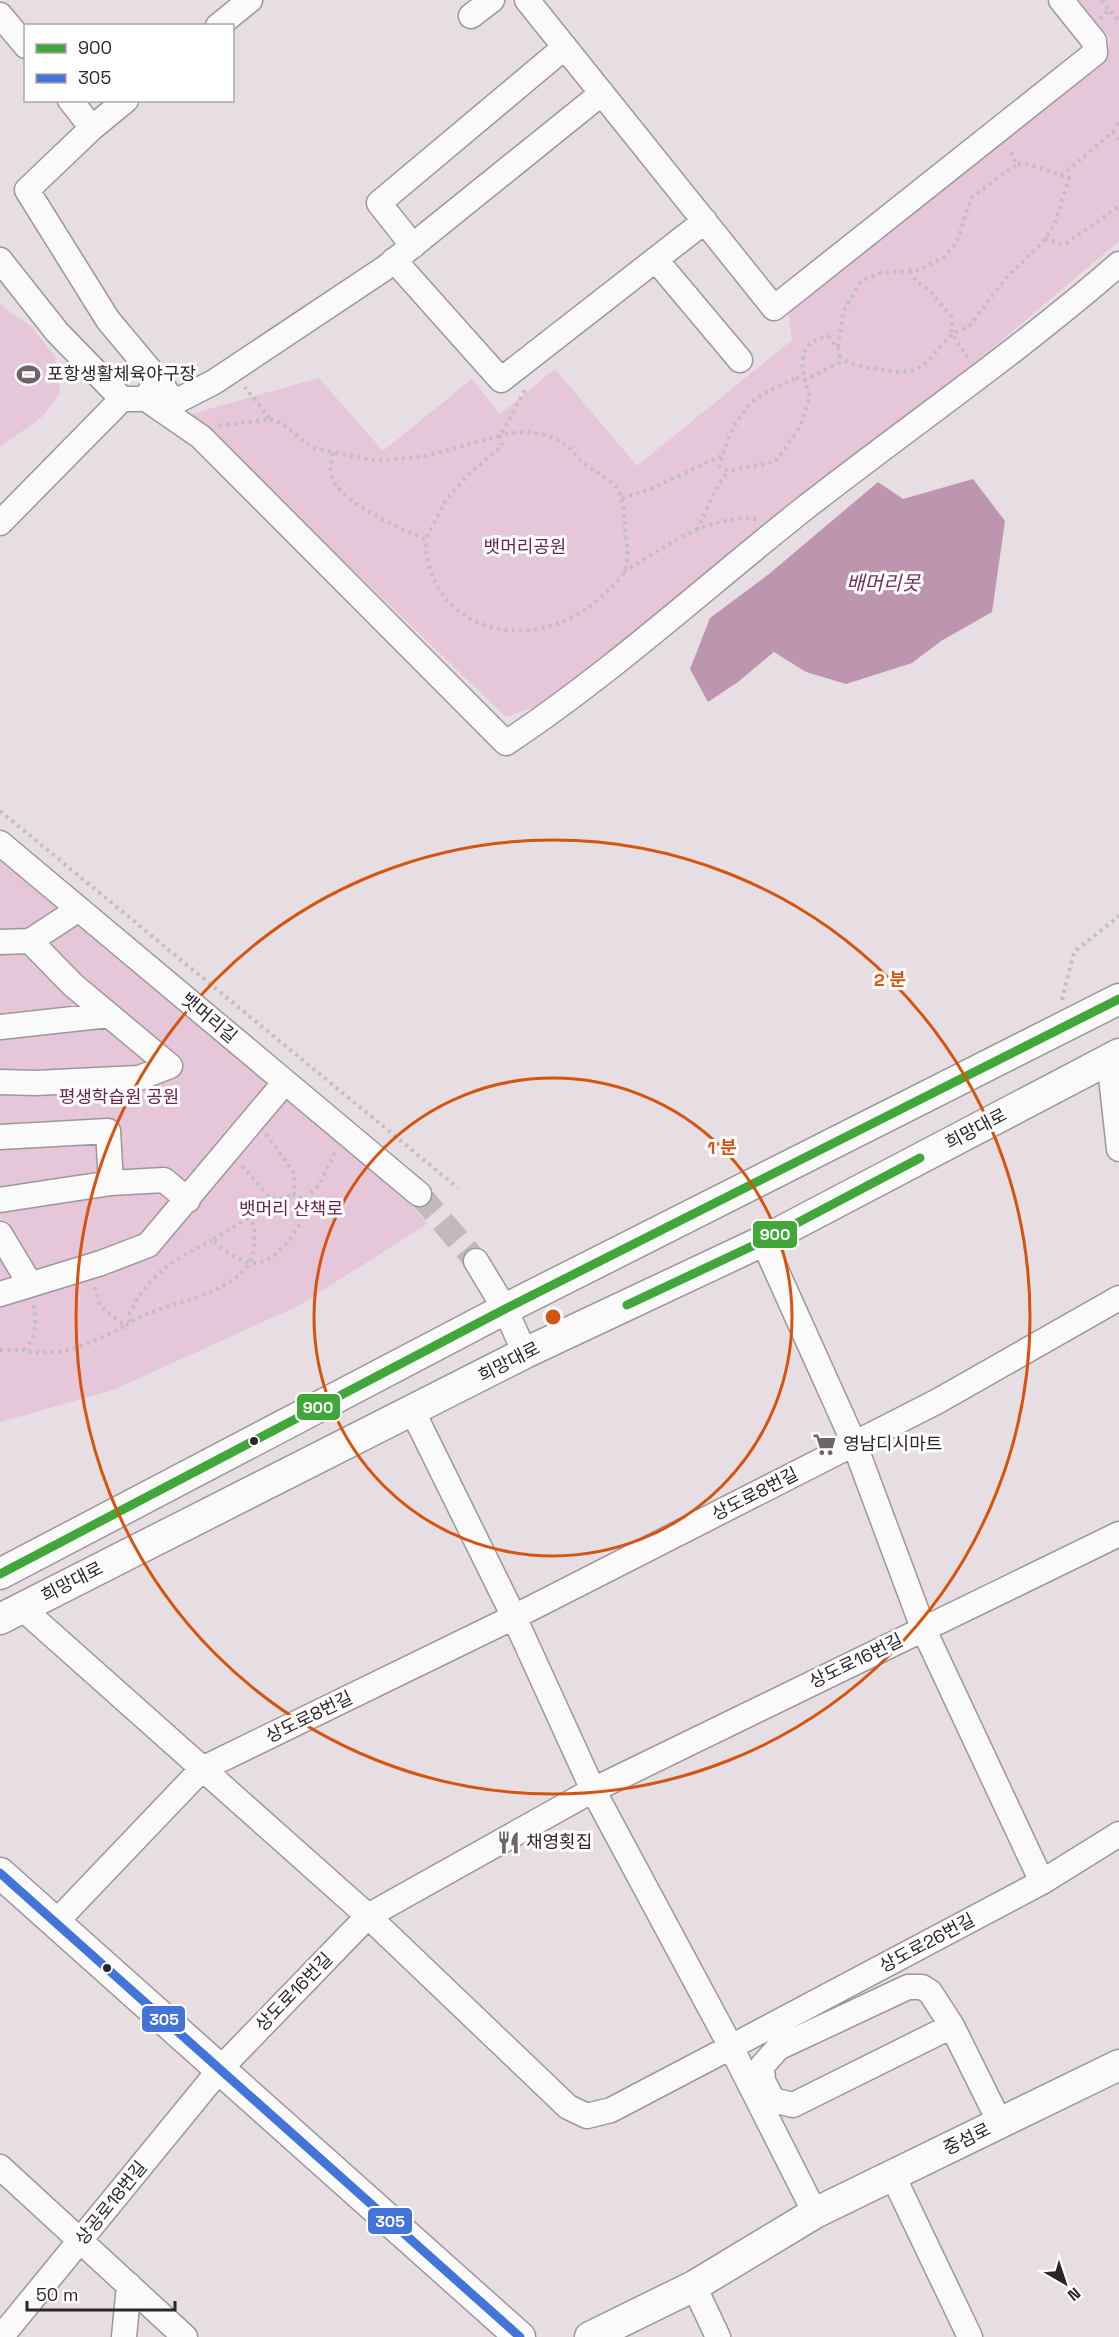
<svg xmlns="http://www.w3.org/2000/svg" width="1119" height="2337" font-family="'Space Grotesk','Noto Sans KR',sans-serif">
  <rect width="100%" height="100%" fill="#e6dee2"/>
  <path fill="#e6c6d9" d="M1079 0H1119V241L1002 340 549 702 506 717 191 414 319 378 383 451 472 379 500 414 555 369 637 466 792 340 788 309 1104 58 1111 40Z
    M0 304 31 327 55 356 60 393 42 417 0 447Z
    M0 843 285 1082 410 1203 427 1224 298 1306 113 1390 0 1422Z"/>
  <path fill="#be95ae" d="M973 479 1005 521 992 612 941 641 912 663 846 684 806 672 774 652 738 682 708 702 690 669 710 618 769 574 878 482 903 499Z"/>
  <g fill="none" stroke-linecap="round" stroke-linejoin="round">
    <path stroke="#c1b9bd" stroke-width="24" stroke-dasharray="24 12" stroke-linecap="butt" d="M419 1194 476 1261"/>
    <defs>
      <path id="minor" d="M527 0 774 308 1095 53 1094 41 1061 0
        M0 15 26 46
        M471 16 492 0
        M218 26 250 0
        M70 100 92 128
        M126 100 92 128 27 190 108 320 159 381 150 391
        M413 246 379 203 565 47
        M0 260 57 332 122 399
        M394 260 501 380 705 221
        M656 260 740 360
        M159 381 168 394 177 401 214 382 385 268 602 93
        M0 523 122 399H146L201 437 506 743C610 674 703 589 801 511 907 428 1018 352 1119 264
        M0 843 419 1194
        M0 942 30 941 79 909
        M0 1027 109 1015
        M1109 1059 1119 1149
        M0 1082 35 1083 139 1078 170 1066 73 985 30 941
        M0 1137 108 1131 111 1183 164 1180 188 1200
        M0 1200 111 1183
        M0 1234 30 1284
        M763 1241 854 1443 923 1628 1042 1882
        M476 1261 505 1309 525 1353
        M0 1294 101 1263 148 1245 285 1082
        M412 1410 514 1617 593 1790 731 2047 815 2213
        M22 1608 368 1916 568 2107 587 2116 611 2110 731 2047 1042 1882 1119 1834
        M56 1922 202 1769 514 1617 938 1401 1119 1298
        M952 2026 793 2105 773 2100 763 2081 762 2066 778 2048 908 1987H922L930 1992 952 2026 1000 2123
        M0 2167 185 2337
        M893 2176 970 2337
        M694 2286 718 2337
        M1 2337 221 2068 368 1916 593 1790 1119 1534
        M124 2337 129 2285"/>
      <path id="major" d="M0 1574 505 1309 1119 999
        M0 1619 525 1353 763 1241 1119 1054
        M0 1873 520 2337
        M590 2337 694 2286 815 2213 1119 2065"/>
    </defs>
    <use href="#minor" stroke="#9d979a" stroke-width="27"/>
    <use href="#major" stroke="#9d979a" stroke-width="33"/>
    <path stroke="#c2bfc1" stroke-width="4" stroke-dasharray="3 4.5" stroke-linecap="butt" d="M1102 0 1109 10
      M1100 19 1109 10 1119 21
      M1113 132 1119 122
      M1061 176 1113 132 1119 139
      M1045 238 1064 245 1119 206
      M910 271 917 282 930 291 951 316 952 334 968 358
      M828 336 840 350 839 363 805 380C799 358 803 340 828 336Z
      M838 347 843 312 861 281 881 273 919 270 944 257 957 242 971 198 1017 164 1009 148
      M839 356 846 361 864 367 896 372 913 371 923 366 952 334 969 326 1007 277 1042 243 1054 226 1069 178 1031 165 1017 164
      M796 378 805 380 810 397 800 427 775 462 728 471 720 467C724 442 740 407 762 395 773 388 785 384 796 378Z
      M270 419 281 423 313 448 377 461 426 456 500 436 525 390
      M219 426 270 419 245 387
      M333 453C332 459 330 466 331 472 335 503 399 526 425 540L447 498 471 472 502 446 500 436C520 429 549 432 566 445 573 450 578 459 585 464 594 472 607 477 615 486 624 498 624 514 625 529 627 543 629 557 625 570 621 580 608 590 601 597 536 657 430 636 425 540
      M622 498 651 489 721 456
      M697 530 716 489 728 471
      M624 572C664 547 708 514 757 519
      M0 811 458 1188
      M1062 1000 1074 952 1119 916
      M266 1134 294 1173V1194L304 1200 319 1185 336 1151
      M242 1166 270 1198 282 1199 294 1194
      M270 1198 258 1212 212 1240C223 1249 237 1261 252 1263 269 1265 291 1241 298 1227 302 1220 302 1208 304 1200
      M95 1287 100 1306 125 1326C170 1293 276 1300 251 1217
      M34 1305C36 1324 37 1336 24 1350 64 1359 89 1343 125 1326
      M130 1322 128 1317C148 1274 172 1261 212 1240
      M0 1350H24"/>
    <use href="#minor" stroke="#fbfafb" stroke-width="24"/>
    <use href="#major" stroke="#fbfafb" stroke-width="30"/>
    <defs>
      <path id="bus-1" d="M627 1305 763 1241 920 1158
        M0 1574 505 1309 1119 999"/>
      <path id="bus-2" d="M0 1873 520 2337"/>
    </defs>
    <use href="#bus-1" stroke="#fff" stroke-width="14"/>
    <use href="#bus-2" stroke="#fff" stroke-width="14"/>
    <use href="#bus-1" stroke="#41a73a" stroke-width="9"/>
    <use href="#bus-2" stroke="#4374d9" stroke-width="9"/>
  </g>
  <g fill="none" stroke="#d5540f" stroke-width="3">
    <circle cx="553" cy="1317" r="239"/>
    <circle cx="553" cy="1317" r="477"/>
  </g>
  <defs>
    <symbol id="stadium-bare" viewBox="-9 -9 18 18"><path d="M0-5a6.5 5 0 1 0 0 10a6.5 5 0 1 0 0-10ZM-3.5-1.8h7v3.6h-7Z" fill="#6c666a" stroke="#fff" stroke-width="2.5" paint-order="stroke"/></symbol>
    <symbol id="supermarket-bare" viewBox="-9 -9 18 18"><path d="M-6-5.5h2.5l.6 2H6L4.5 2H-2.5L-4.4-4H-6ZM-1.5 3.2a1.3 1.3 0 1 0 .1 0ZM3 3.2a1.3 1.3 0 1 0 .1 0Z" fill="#6c666a" stroke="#fff" stroke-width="2.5" paint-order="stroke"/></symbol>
    <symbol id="restaurant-bare" viewBox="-9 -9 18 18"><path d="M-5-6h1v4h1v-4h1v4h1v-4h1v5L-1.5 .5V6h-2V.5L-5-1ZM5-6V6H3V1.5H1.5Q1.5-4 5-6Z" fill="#6c666a" stroke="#fff" stroke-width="2.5" paint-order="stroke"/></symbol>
  </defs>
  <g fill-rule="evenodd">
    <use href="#stadium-bare" x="12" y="358" width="33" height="33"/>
    <use href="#supermarket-bare" x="808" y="1428" width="33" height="33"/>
    <use href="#restaurant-bare" x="492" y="1826" width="33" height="33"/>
  </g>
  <g fill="#2b2529" stroke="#fff" stroke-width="2">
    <circle cx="254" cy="1441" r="5"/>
    <circle cx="107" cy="1968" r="5"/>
  </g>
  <g text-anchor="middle" stroke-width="6" stroke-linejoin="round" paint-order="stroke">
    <g font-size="18" fill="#2b2529" stroke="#fff" text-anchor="start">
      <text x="47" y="380">포항생활체육야구장</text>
      <text x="843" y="1450">영남디시마트</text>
      <text x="526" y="1848">채영횟집</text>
    </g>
    <g font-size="18" fill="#692553" stroke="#fff">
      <text x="525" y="553">뱃머리공원</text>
      <text x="119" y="1103">평생학습원 공원</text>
      <text x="291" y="1215">뱃머리 산책로</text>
    </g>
    <g font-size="18" fill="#2b2529" stroke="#fff">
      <text transform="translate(209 1018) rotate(40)" y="6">뱃머리길</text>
      <text transform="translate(976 1129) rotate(-28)" y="6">희망대로</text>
      <text transform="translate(509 1362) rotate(-27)" y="6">희망대로</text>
      <text transform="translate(755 1494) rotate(-27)" y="6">상도로8번길</text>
      <text transform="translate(72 1582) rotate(-27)" y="6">희망대로</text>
      <text transform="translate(856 1661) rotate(-26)" y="6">상도로16번길</text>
      <text transform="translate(309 1717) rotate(-26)" y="6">상도로8번길</text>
      <text transform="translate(927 1943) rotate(-28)" y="6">상도로26번길</text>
      <text transform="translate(294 1992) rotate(-46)" y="6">상도로16번길</text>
      <text transform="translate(967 2139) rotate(-26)" y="6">중섬로</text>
      <text transform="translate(111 2203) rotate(-51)" y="6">상공로18번길</text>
    </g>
    <g font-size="20" font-style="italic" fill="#742f5c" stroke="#fff">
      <text x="883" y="590">배머리못</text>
    </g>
  </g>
  <circle cx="553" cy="1317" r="9" fill="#d5540f" stroke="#fff" stroke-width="3"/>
  <g font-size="18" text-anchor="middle" font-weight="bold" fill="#d5540f" stroke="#fff" stroke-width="6" stroke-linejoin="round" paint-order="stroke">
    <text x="890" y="986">2 분</text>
    <text x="722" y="1154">1 분</text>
  </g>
  <g stroke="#fff" stroke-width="2">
    <rect x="752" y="1220" width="46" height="29" rx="6" fill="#41a73a"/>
    <rect x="296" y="1393" width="45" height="28" rx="6" fill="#41a73a"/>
    <rect x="141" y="2005" width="45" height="28" rx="6" fill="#4374d9"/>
    <rect x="367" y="2207" width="46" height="28" rx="6" fill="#4374d9"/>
  </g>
  <g font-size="16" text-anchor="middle" font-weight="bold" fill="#fff">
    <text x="775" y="1240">900</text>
    <text x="318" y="1413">900</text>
    <text x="164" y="2025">305</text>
    <text x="390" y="2227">305</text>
  </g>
  <rect x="24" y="24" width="210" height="78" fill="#ffffff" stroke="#aaa8a9" stroke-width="1.5"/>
  <rect x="36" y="44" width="30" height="9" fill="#41a73a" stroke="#aaa8a9" stroke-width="1.5"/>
  <text x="78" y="54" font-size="18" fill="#2b2529">900</text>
  <rect x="36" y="74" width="30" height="9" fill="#4374d9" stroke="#aaa8a9" stroke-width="1.5"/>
  <text x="78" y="84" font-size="18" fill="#2b2529">305</text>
  <g transform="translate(1065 2283) rotate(141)" stroke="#ffffff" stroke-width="4.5" paint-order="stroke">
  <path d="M0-4.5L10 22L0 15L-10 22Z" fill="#2b2529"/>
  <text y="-9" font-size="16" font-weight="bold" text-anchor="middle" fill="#2b2529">N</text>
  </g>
  <path d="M27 2301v9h148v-9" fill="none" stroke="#2b2529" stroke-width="3"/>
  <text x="36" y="2301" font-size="18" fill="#2b2529" stroke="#ffffff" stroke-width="4.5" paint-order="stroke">50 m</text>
</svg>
